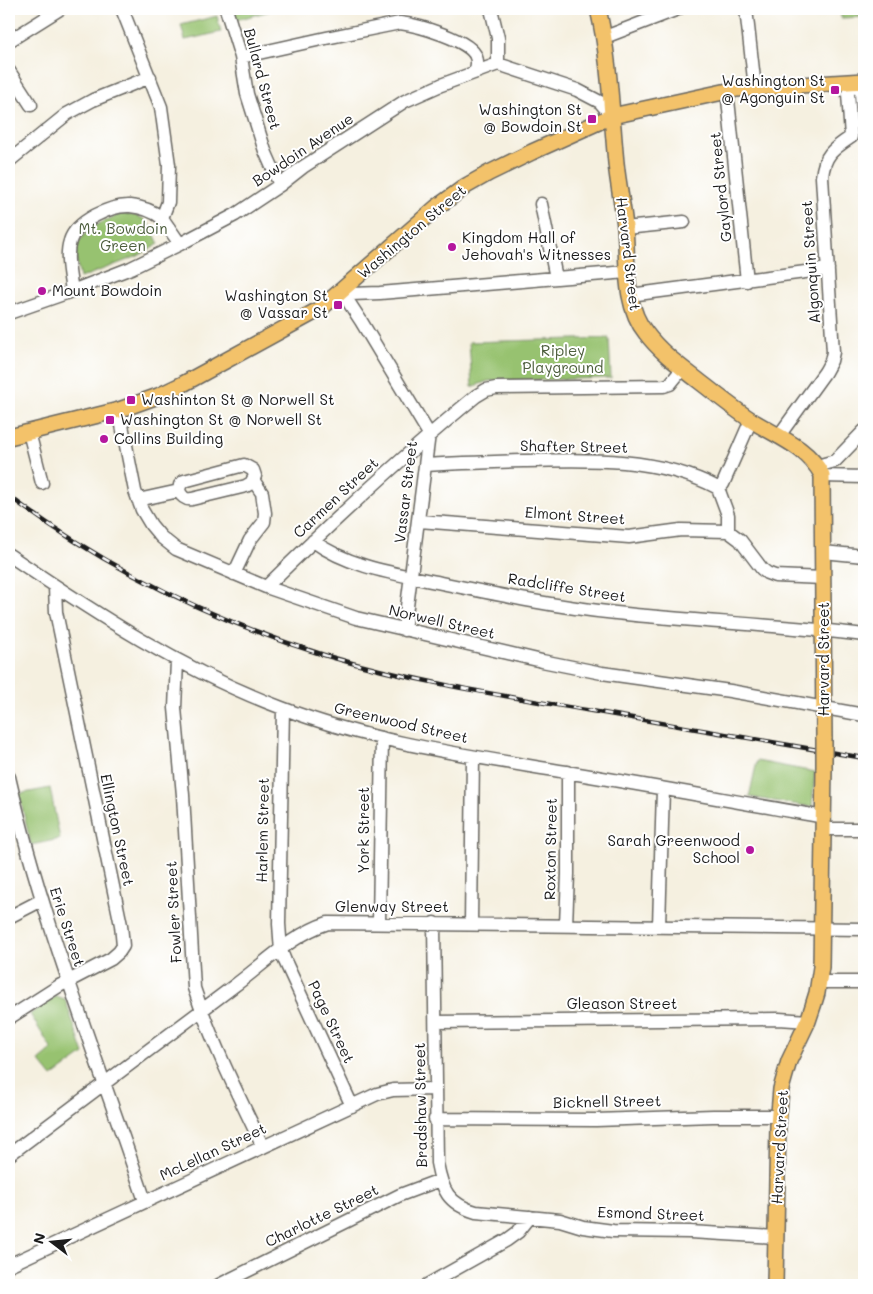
<svg xmlns="http://www.w3.org/2000/svg" width="873" height="1294" font-family="Mali,sans-serif">
  <rect width="100%" height="100%" fill="#fff"/>
  <filter id="ink" filterUnits="userSpaceOnUse"><feTurbulence type="fractalNoise" baseFrequency=".02" numOctaves="2"/><feDisplacementMap in="SourceGraphic" scale="10" xChannelSelector="R" yChannelSelector="G"/><feConvolveMatrix kernelMatrix="1 2 1 2 8 2 1 2 1" color-interpolation-filters="sRGB"/></filter>
  <filter id="wash" filterUnits="userSpaceOnUse"><feTurbulence type="fractalNoise" baseFrequency=".0096" numOctaves="4" result="noise"/><feDisplacementMap in="SourceGraphic" scale="20" xChannelSelector="R" yChannelSelector="G"/><feGaussianBlur stdDeviation="1.12" result="paint"/><feColorMatrix in="noise" values="0 0 0 0 0 0 0 0 0 0 0 0 0 0 0 0 0 1.4 0 .05"/><feComposite in="paint" operator="in"/></filter>
  <g filter="url(#wash)">
    <rect width="100%" height="100%" fill="#f5f0e0"/>
    <path fill="#97c26f" stroke="#5a6f46" d="M233 9H270V11L236 20Z
      M840 9H864V17L841 18Z
      M217 16 221 32 185 40 181 25Z
      M121 214C148 215 148 222 159 244L138 256 80 278C79 271 76 262 76 254 77 231 102 222 121 214Z
      M609 338 611 378 488 381 472 387 469 342Z
      M757 761 815 772 812 807 749 797Z
      M50 788 60 839 31 845 19 794Z
      M56 996 65 999 84 1054 52 1077 39 1061 52 1050 30 1014Z"/>
  </g>
  <g filter="url(#ink)">
    <g fill="none" stroke-linecap="round" stroke-linejoin="round">
      <defs>
        <path id="minor" d="M122 9 161 107 169 165 168 202 162 218 180 244
          M226 9 241 57 247 94 265 151 280 185
          M491 9 498 38V64
          M746 9 755 88
          M605 37 678 9
          M9 41 60 9
          M241 57 326 38 400 23C417 25 471 40 476 57 478 62 477 67 475 72
          M9 71 31 105
          M727 90 747 281
          M9 161 67 114 93 100 150 77
          M541 204 556 278
          M625 228 684 222
          M72 291C70 276 65 256 70 241 76 221 111 205 130 206 142 207 153 211 162 218
          M342 292 361 321 429 434 404 630
          M342 292 351 294 380 293 627 272
          M630 295 828 269
          M9 313 72 291 131 268 180 244 235 215 280 185 303 167 405 101 441 85 498 64 577 90 600 102 612 116
          M119 410 135 491 142 510 151 525 161 537 176 549 266 587 356 618 542 661 602 673 730 691 864 715
          M29 432 42 483
          M778 437 825 372 831 361 833 352 822 177C824 155 833 149 851 137L848 93 854 82 861 92 864 136
          M426 465C459 463 493 462 526 461 589 459 660 457 718 488
          M817 466 835 461 864 431
          M822 476 864 477
          M718 488 723 484 726 477 751 420
          M718 488 728 515V531
          M138 500 179 491C182 497 185 500 192 499L246 486 251 483 255 476 253 470 244 465 184 481 180 485 179 491
          M419 521 629 537 681 530 728 531 740 540 762 569 767 573 775 576 823 578
          M313 541C350 568 398 574 441 583 499 595 557 607 616 613 699 622 782 625 864 635
          M823 552 864 556
          M9 555C96 614 183 671 282 708 373 743 471 756 566 772 652 786 738 802 824 817
          M234 574 250 540 264 522 265 513 262 493 253 480
          M266 587C333 521 403 456 476 396L486 390 496 388 664 386 670 384 683 368
          M177 661 175 708 183 795 194 988C212 1043 238 1095 263 1147
          M283 709 279 924 281 951 285 961 352 1106
          M9 777C42 922 98 1060 145 1201
          M823 829H864
          M9 917 42 900
          M379 923 382 738
          M434 923 437 1163C442 1190 448 1204 476 1212L560 1220 583 1227 613 1231 690 1232 776 1237
          M471 923 473 757
          M566 925 568 874V772
          M659 926 663 789
          M819 982H864
          M9 1018 59 986 111 959 119 952 123 946 121 925 56 612 55 587
          M436 1022 779 1019 808 1021
          M435 1119 596 1120 713 1116H778
          M9 1155C84 1098 159 1042 234 986 264 964 293 934 328 923L864 929
          M9 1265 377 1094 393 1090 435 1089
          M219 1285 400 1195 440 1180
          M427 1285 507 1240 518 1232 530 1217"/>
        <path id="major" d="M598 9C610 59 611 112 616 163 618 184 623 206 625 227 628 261 623 305 646 333 660 352 681 367 699 381 716 394 733 408 751 420 776 436 808 447 822 475L824 739
          M9 437 119 410 158 396 183 384 320 309 437 207 466 186 489 173 532 152 612 116 737 89 864 81
          M9 1284 10 1285
          M775 1285 778 1125 781 1089 789 1061 808 1021 813 1006 817 993 821 967 824 768"/>
      </defs>
      <use href="#minor" stroke="#686661" stroke-width="15"/>
      <use href="#major" stroke="#686661" stroke-width="18"/>
      <use href="#minor" stroke="#fff" stroke-width="12"/>
      <use href="#major" stroke="#f3c26a" stroke-width="15"/>
      <defs>
        <path id="rail" d="M9 496C103 566 212 620 324 655 410 681 498 695 586 710 679 726 772 742 864 758"/>
      </defs>
      <use href="#rail" stroke="#1c1c1c" stroke-width="4.5"/>
      <use href="#rail" stroke="#fff" stroke-width="2.5" stroke-dasharray="8" stroke-linecap="butt"/>
      <defs>
        <path id="major-bridge" d="M824 768V739"/>
      </defs>
      <use href="#major-bridge" stroke="#686661" stroke-width="18" stroke-linecap="butt"/>
      <use href="#major-bridge" stroke="#f3c26a" stroke-width="15"/>
    </g>
  </g>
  <g fill="#b5179e" stroke="#fff" stroke-width="2">
    <rect x="830" y="85" width="10" height="10" rx="2.5"/>
    <rect x="587" y="114" width="10" height="10" rx="2.5"/>
    <circle cx="452" cy="247" r="5"/>
    <circle cx="42" cy="291" r="5"/>
    <rect x="333" y="300" width="10" height="10" rx="2.5"/>
    <rect x="126" y="395" width="10" height="10" rx="2.5"/>
    <rect x="105" y="415" width="10" height="10" rx="2.5"/>
    <circle cx="104" cy="439" r="5"/>
    <circle cx="750" cy="850" r="5"/>
  </g>
  <g text-anchor="middle" stroke-width="4" stroke-linejoin="round" paint-order="stroke">
    <g font-size="15" fill="#1c1c1c" stroke="#fff">
      <text transform="translate(262 79) rotate(75)" y="5">Bullard Street</text>
      <text transform="translate(303 150) rotate(-34)" y="5">Bowdoin Avenue</text>
      <text transform="translate(721 187) rotate(-96)" y="5">Gaylord Street</text>
      <text transform="translate(412 232) rotate(-40)" y="5">Washington Street</text>
      <text transform="translate(628 254) rotate(83)" y="5">Harvard Street</text>
      <text transform="translate(811 262) rotate(-94)" y="5">Algonquin Street</text>
      <text transform="translate(574 447) rotate(1)" y="5">Shafter Street</text>
      <text transform="translate(406 492) rotate(-83)" y="5">Vassar Street</text>
      <text transform="translate(336 498) rotate(-43)" y="5">Carmen Street</text>
      <text transform="translate(575 516) rotate(4)" y="5">Elmont Street</text>
      <text transform="translate(567 588) rotate(9)" y="5">Radcliffe Street</text>
      <text transform="translate(442 622) rotate(13)" y="5">Norwell Street</text>
      <text transform="translate(824 659) rotate(-90)" y="5">Harvard Street</text>
      <text transform="translate(401 723) rotate(13)" y="5">Greenwood Street</text>
      <text transform="translate(117 830) rotate(78)" y="5">Ellington Street</text>
      <text transform="translate(263 830) rotate(-89)" y="5">Harlem Street</text>
      <text transform="translate(364 830) rotate(-90)" y="5">York Street</text>
      <text transform="translate(551 849) rotate(-89)" y="5">Roxton Street</text>
      <text x="392" y="912">Glenway Street</text>
      <text transform="translate(174 912) rotate(-93)" y="5">Fowler Street</text>
      <text transform="translate(67 927) rotate(72)" y="5">Erie Street</text>
      <text x="622" y="1009">Gleason Street</text>
      <text transform="translate(331 1022) rotate(65)" y="5">Page Street</text>
      <text transform="translate(607 1102) rotate(-1)" y="5">Bicknell Street</text>
      <text transform="translate(421 1105) rotate(-91)" y="5">Bradshaw Street</text>
      <text transform="translate(780 1147) rotate(-87)" y="5">Harvard Street</text>
      <text transform="translate(213 1152) rotate(-25)" y="5">McLellan Street</text>
      <text transform="translate(651 1214) rotate(2)" y="5">Esmond Street</text>
      <text transform="translate(322 1216) rotate(-26)" y="5">Charlotte Street</text>
    </g>
    <g font-size="15" fill="#1c1c1c" stroke="#fff" text-anchor="start">
      <text x="825" y="86" text-anchor="end">Washington St<tspan x="825" dy="17">@ Agonguin St</tspan></text>
      <text x="582" y="115" text-anchor="end">Washington St<tspan x="582" dy="17">@ Bowdoin St</tspan></text>
      <text x="462" y="243">Kingdom Hall of<tspan x="462" dy="17">Jehovah's Witnesses</tspan></text>
      <text x="52" y="296">Mount Bowdoin</text>
      <text x="328" y="301" text-anchor="end">Washington St<tspan x="328" dy="17">@ Vassar St</tspan></text>
      <text x="141" y="405">Washinton St @ Norwell St</text>
      <text x="120" y="425">Washington St @ Norwell St</text>
      <text x="114" y="444">Collins Building</text>
      <text x="740" y="846" text-anchor="end">Sarah Greenwood<tspan x="740" dy="17">School</tspan></text>
    </g>
    <g font-size="15" fill="#4d5e3d" stroke="#fff">
      <text x="123" y="234">Mt. Bowdoin<tspan x="123" dy="17">Green</tspan></text>
      <text x="563" y="356">Ripley<tspan x="563" dy="17">Playground</tspan></text>
    </g>
  </g>
  <rect width="873" height="1294" fill="none" stroke="#fff" stroke-width="30"/>
  <g transform="translate(52 1242) rotate(286)" stroke="#ffffff" stroke-width="4" paint-order="stroke">
  <path d="M0-4L9 19L0 12L-9 19Z" fill="#1c1c1c"/>
  <text y="-8" font-size="14" font-weight="bold" text-anchor="middle" fill="#1c1c1c">N</text>
  </g>
</svg>
